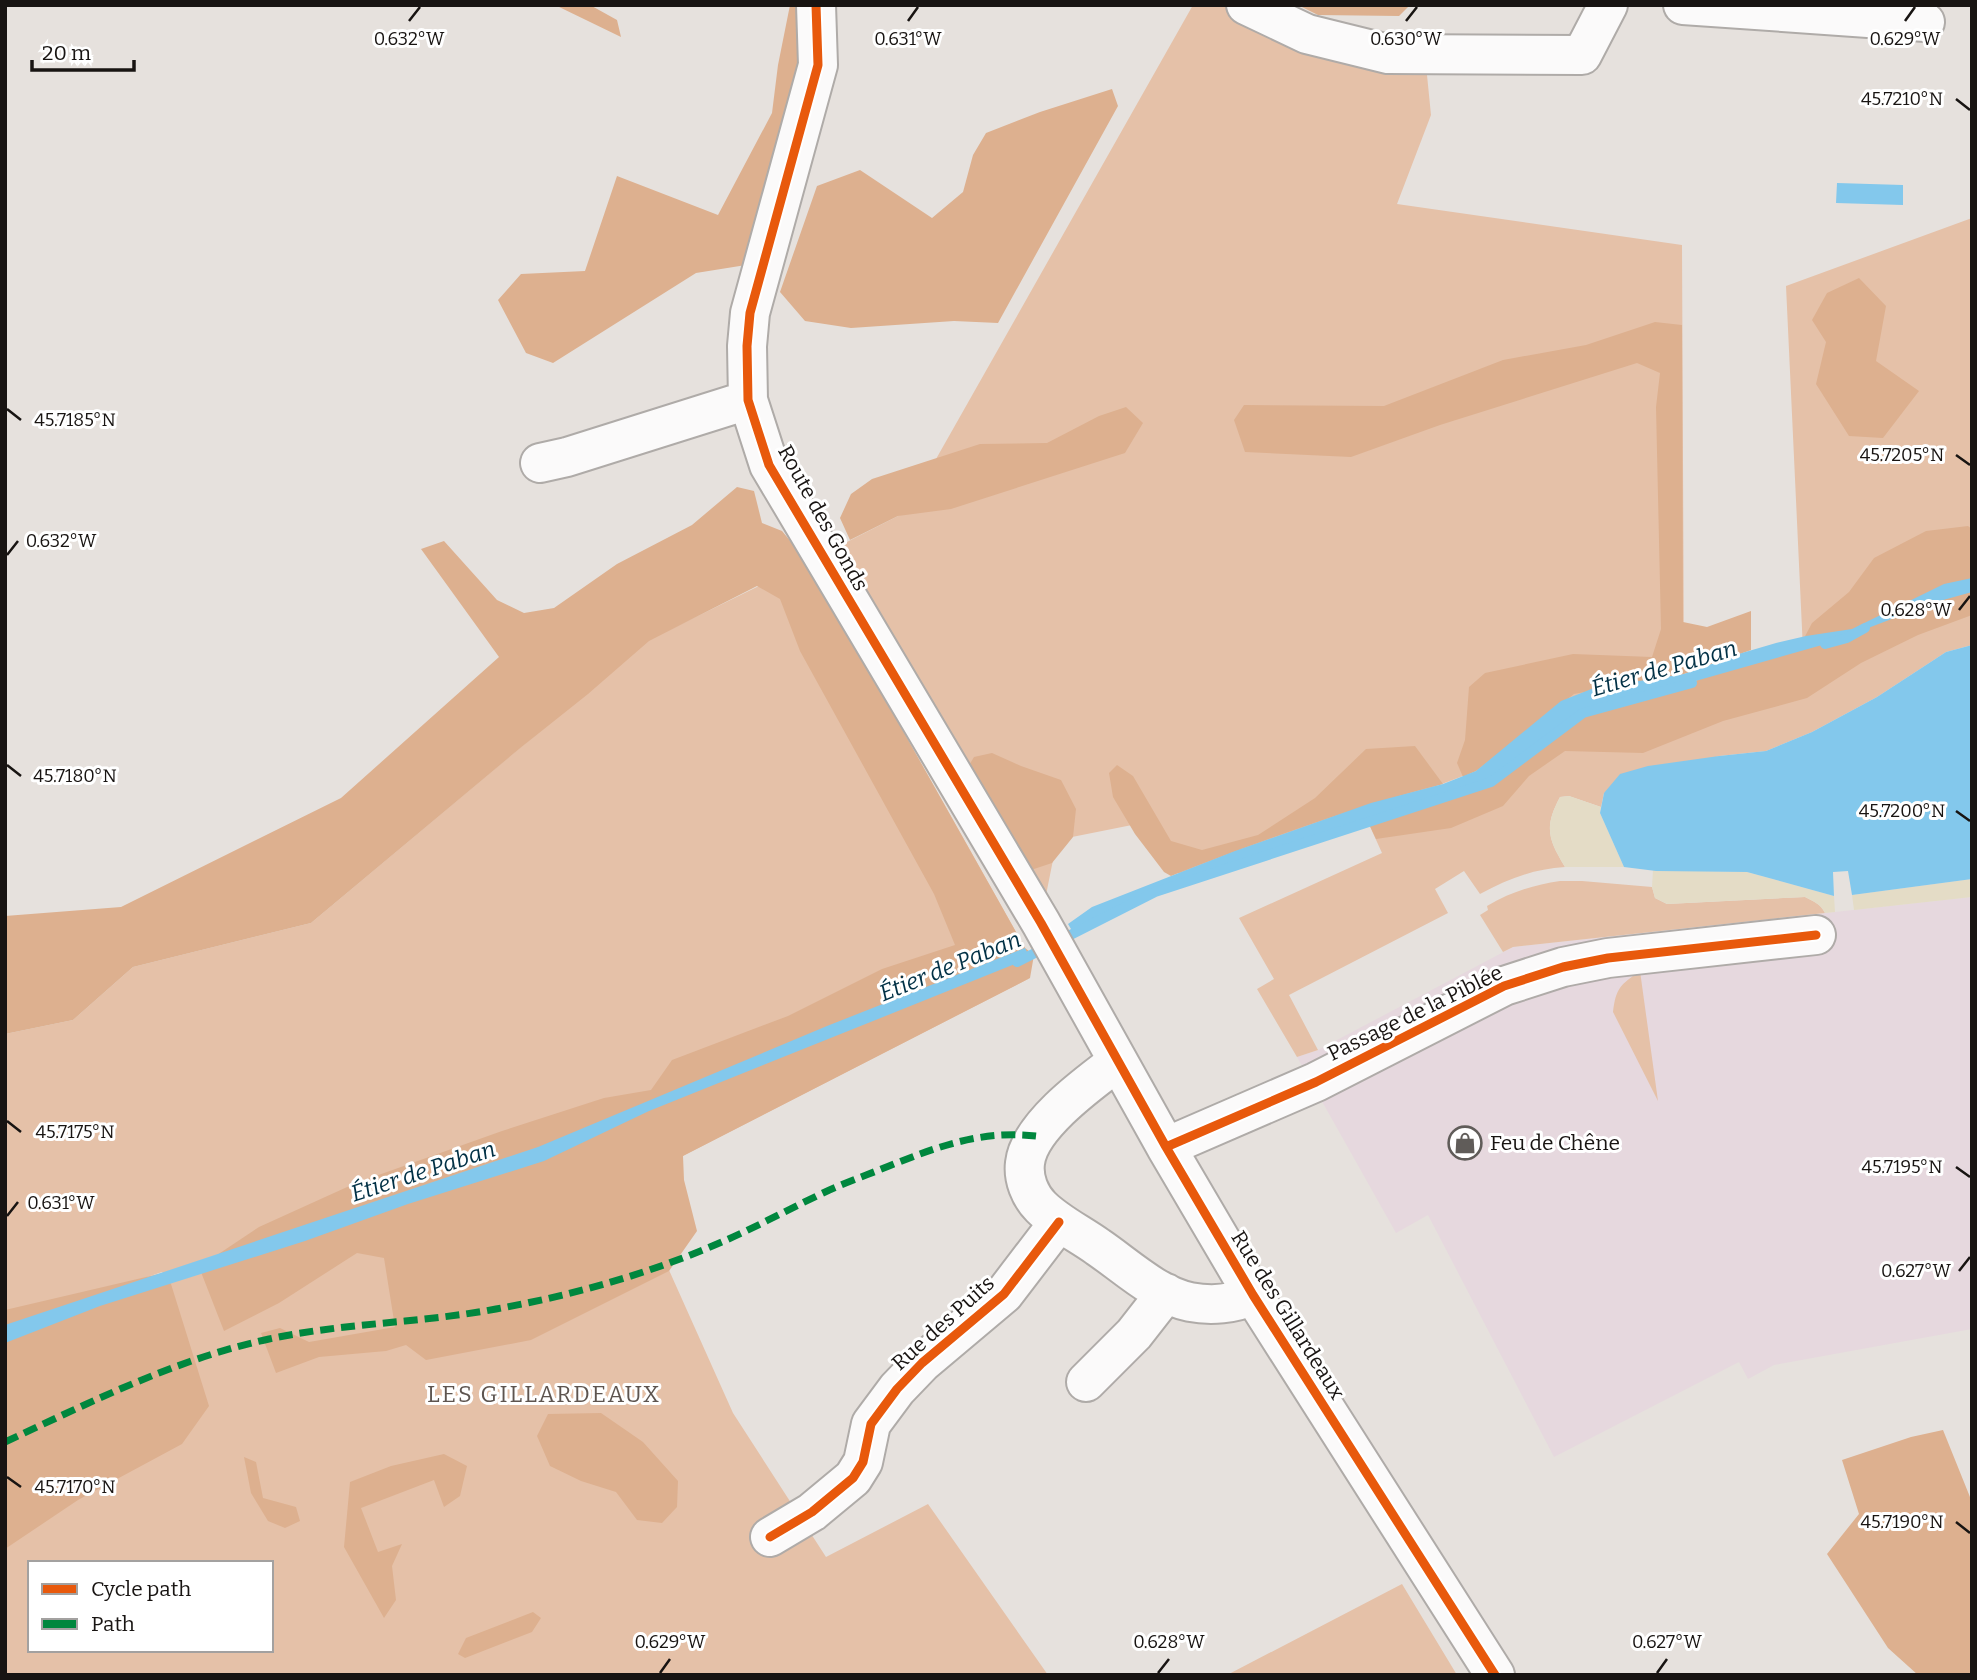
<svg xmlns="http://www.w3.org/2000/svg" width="1977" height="1680" font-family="Bitter,serif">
  <rect width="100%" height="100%" fill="#e6e1dd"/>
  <path fill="#e6d8de" d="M1972 897V1329L1774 1365 1748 1379 1739 1362 1554 1457 1428 1215 1396 1233 1297 1057 1318 1050 1513 947Z"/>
  <path fill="#e5c1a8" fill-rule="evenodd" d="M1193 5H1259L1426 65 1431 115 1397 204 1682 245 1684 674 1476 771 1184 882 1147 822 1057 840 1045 900 841 545 906 512Z
    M1972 218V645L1946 652 1877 697 1812 732 1766 751 1719 756 1604 793 1601 807 1569 796 1560 797C1544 827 1548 839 1565 867 1533 869 1508 879 1480 894L1464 871 1435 889 1448 913 1289 995 1318 1050 1297 1057 1257 989 1274 979 1239 918 1382 853 1368 822 1491 782 1803 650 1786 286Z
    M808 562 1025 948 538 1147 166 1272 199 1267 1030 978 630 1183 733 1413 826 1557 928 1504 1048 1675H5V1332L167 1278 162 1272 5 1325V1034L73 1020 133 967 311 923 649 640ZM30 1563H271V1650H30Z
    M1560 881H1582L1652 887 1655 898 1667 904 1805 897C1813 901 1821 904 1825 913L1513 947 1503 952 1480 915 1488 910 1487 906C1511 892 1533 885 1560 881Z
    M1640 971 1658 1101 1613 1012C1616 988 1620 985 1640 971Z
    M1402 1584 1457 1675H1227Z"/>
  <path fill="#ddb08f" d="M555 5H590L617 20 621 37Z
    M790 5H816L746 265 696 273 553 363 526 353 498 300 521 274 585 271 617 176 718 215 772 113 778 65Z
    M1298 5H1410L1399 16 1318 15Z
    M1112 89 1118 106 998 323 954 321 851 328 805 321 780 292 817 186 860 170 932 218 963 192 973 155 986 133 1040 112Z
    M1859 278 1886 306 1876 361 1919 391 1883 438 1849 436 1816 384 1826 342 1812 320 1827 293Z
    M1655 322 1682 325 1683 622 1707 627 1751 611V650L1684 674 1574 694 1476 771 1463 777 1457 763 1465 740 1469 687 1485 673 1573 654 1652 657 1661 629 1656 407 1660 373 1637 363 1440 425 1351 457 1245 452 1234 420 1244 405 1384 406 1503 360 1586 345Z
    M1126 407 1143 423 1125 453 951 509 898 516 850 540 840 518 851 494 872 479 980 444 1047 443 1099 416Z
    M737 487 754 491 762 523 782 531 808 562 1025 948 1034 955 1030 978 683 1156 684 1180 697 1231 669 1271 531 1340 426 1360 406 1345 386 1351 319 1357 276 1373 261 1333 280 1328 309 1342 395 1327 384 1258 357 1253 279 1303 224 1331 199 1267 259 1227 356 1183 502 1131 604 1098 651 1090 672 1060 788 1016 882 969 955 945 934 894 800 651 780 599 757 586 649 641 588 694 524 745 311 923 133 967 73 1020 5 1034V916L121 907 341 798 499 657 421 549 444 541 497 600 524 613 554 608 617 564 692 525Z
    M1968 526 1972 529V615L1918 635 1861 663 1807 698 1723 721 1643 753 1565 751 1529 776 1503 806 1451 828 1376 839 1368 822 1491 782 1583 713 1681 686 1802 642 1812 623 1849 592 1874 558 1926 531Z
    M1415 746 1443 784C1350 808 1261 841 1171 876L1164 872 1135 834 1113 797 1109 773 1117 765 1133 776 1171 841 1202 850 1258 835 1315 798 1366 749Z
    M992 753 1021 766 1061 780 1076 809 1073 837 1052 863 1028 871 968 767 974 757Z
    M163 1273 171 1284 209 1406 182 1444 78 1500 5 1549V1310Z
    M601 1413 643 1442 678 1481 677 1507 662 1523 637 1520 616 1492 581 1481 550 1466 537 1436 548 1414Z
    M1943 1430 1972 1502V1675H1918L1888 1648 1827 1554 1859 1514 1842 1460 1911 1437Z
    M444 1454 467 1466 460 1496 444 1507 434 1480 361 1508 378 1552 402 1544 392 1566 396 1600 384 1618 344 1547 350 1482 391 1466Z
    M244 1457 256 1462 263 1498 296 1507 300 1521 285 1528 268 1521 251 1493Z
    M533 1612 541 1618 532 1632 465 1658 458 1654 466 1638Z"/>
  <path fill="#e4dcc6" d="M1569 796 1601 807 1600 813 1624 867H1565C1548 839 1544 827 1560 797Z
    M1653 870 1747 872 1834 896 1835 912 1825 913C1821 904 1813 901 1805 897L1667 904 1655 898 1652 887Z
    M1972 879V897L1854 910 1852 895Z"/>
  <path fill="#83c8ec" d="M1837 183 1903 185V205L1836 203Z
    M1972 578V592L1936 602 1829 643 1583 713 1491 782 1254 859 1152 889 1109 911 1074 934 1068 924 1092 907 1235 851 1371 803 1443 784 1476 771 1561 701 1594 688 1684 674 1742 653 1776 643 1806 636 1852 629 1944 584Z
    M1972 645V879L1852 895 1848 871 1833 872 1834 896 1747 872 1656 871 1624 867 1600 813 1604 793 1620 774 1648 766 1719 756 1766 751 1812 732 1877 697 1946 652Z
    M1025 948 1030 958 649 1111 544 1161 408 1204 305 1241 100 1306 5 1343V1325L538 1147 827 1026Z"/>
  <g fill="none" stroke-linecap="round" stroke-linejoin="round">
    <path stroke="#83c8ec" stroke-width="10" d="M1825 644 1847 638 1865 628
      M1017 962 1155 892 1491 782 1583 713 1692 683"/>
    <defs>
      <path id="minor" d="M816 5 818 65 750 313 747 346 748 400 769 465 1041 923 1166 1147 1253 1295 1495 1675
        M1246 5 1307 34 1388 54 1582 55 1608 5
        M1683 5 1925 22
        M540 463 567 457 748 400
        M1117 1062C1089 1083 1029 1126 1025 1163 1023 1179 1030 1196 1041 1207 1057 1223 1080 1234 1098 1247 1126 1266 1156 1295 1190 1302 1211 1306 1234 1304 1253 1295
        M1166 1147 1316 1082 1504 986 1563 967 1608 958 1816 935
        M1086 1382 1134 1334 1166 1293
        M770 1537 812 1512 853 1478 863 1462 871 1424 897 1389 922 1363 1004 1294 1059 1222"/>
    </defs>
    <use href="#minor" stroke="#afaba8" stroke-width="42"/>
    <use href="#minor" stroke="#fbfafa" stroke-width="38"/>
    <path stroke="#00873e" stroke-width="7" stroke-dasharray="14 7" stroke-linecap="butt" d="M5 1442C91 1402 176 1359 269 1339 343 1323 421 1323 496 1309 569 1296 641 1276 710 1247 749 1231 785 1211 823 1193 844 1183 867 1175 889 1166 939 1146 982 1130 1036 1136"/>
    <defs>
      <path id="cycleway" d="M816 5 818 65 750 313 747 346 748 400 769 465 1041 923 1166 1147 1253 1295 1495 1675
        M1166 1147 1316 1082 1504 986 1563 967 1608 958 1816 935
        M770 1537 812 1512 853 1478 863 1462 871 1424 897 1389 922 1363 1004 1294 1059 1222"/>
    </defs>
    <use href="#cycleway" stroke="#fff" stroke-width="13"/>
    <use href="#cycleway" stroke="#e8590c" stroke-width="9"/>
  </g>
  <path fill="none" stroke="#181412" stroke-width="2.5" d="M409 21 420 7M908 21 918 7M1406 21 1417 7M1905 21 1915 7M1956 99 1970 110M7 409 21 420M1956 455 1970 465M7 555 18 541M1959 610 1970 596M7 765 21 776M1956 811 1970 821M7 1121 21 1132M1956 1167 1970 1177M7 1216 18 1202M1959 1271 1970 1257M7 1477 21 1487M1956 1522 1970 1533M660 1673 670 1659M1158 1673 1169 1659M1657 1673 1667 1659"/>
  <defs>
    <symbol id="shop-ring" viewBox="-11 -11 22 22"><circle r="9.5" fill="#fff" stroke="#605c59" stroke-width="1.5"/><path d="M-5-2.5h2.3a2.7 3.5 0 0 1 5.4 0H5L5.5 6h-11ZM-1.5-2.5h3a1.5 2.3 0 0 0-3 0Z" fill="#605c59"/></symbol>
  </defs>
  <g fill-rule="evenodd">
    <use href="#shop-ring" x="1446" y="1124" width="38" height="38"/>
  </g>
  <g text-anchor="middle" stroke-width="6" stroke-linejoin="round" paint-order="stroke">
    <g font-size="21" fill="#181412" stroke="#fff">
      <text transform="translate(823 518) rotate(61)" y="7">Route des Gonds</text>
      <text transform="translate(1415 1013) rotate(-26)" y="7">Passage de la Piblée</text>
      <text transform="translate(1288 1315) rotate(58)" y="7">Rue des Gillardeaux</text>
      <text transform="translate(943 1323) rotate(-42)" y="7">Rue des Puits</text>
    </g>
    <g font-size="21" fill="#181412" stroke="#fff" text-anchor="start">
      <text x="1490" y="1150">Feu de Chêne</text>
    </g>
    <g font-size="23" font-style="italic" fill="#013045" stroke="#fff">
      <text transform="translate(1664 668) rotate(-16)" y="8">Étier de Paban</text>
      <text transform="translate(950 966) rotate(-22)" y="8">Étier de Paban</text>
      <text transform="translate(423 1171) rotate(-18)" y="8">Étier de Paban</text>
    </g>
    <g font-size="23" letter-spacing="2" fill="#5d544f" stroke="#fff">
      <text x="544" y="1402">LES GILLARDEAUX</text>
    </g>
  </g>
  <g font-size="18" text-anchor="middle" fill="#181412" stroke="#fff" stroke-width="6" stroke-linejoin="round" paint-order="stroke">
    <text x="409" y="45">0.632°W</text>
    <text x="908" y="45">0.631°W</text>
    <text x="1406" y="45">0.630°W</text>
    <text x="1905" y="45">0.629°W</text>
    <text x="1902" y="105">45.7210°N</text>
    <text x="75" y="426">45.7185°N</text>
    <text x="1902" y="461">45.7205°N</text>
    <text x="61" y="547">0.632°W</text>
    <text x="1916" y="616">0.628°W</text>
    <text x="75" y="782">45.7180°N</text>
    <text x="1902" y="817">45.7200°N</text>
    <text x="75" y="1138">45.7175°N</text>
    <text x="1902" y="1173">45.7195°N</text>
    <text x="61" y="1209">0.631°W</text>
    <text x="1916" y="1277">0.627°W</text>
    <text x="75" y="1493">45.7170°N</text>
    <text x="1902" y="1528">45.7190°N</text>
    <text x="670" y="1648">0.629°W</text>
    <text x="1169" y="1648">0.628°W</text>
    <text x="1667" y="1648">0.627°W</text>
  </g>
  <rect width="1977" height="1680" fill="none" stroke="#181412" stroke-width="14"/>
  <rect x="28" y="1561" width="245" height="91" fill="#ffffff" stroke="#a3a1a0" stroke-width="2"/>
  <rect x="42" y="1584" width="35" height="10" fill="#e8590c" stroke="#a3a1a0" stroke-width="2"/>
  <text x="91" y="1596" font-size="21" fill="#181412">Cycle path</text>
  <rect x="42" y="1619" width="35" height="10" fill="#00873e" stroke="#a3a1a0" stroke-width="2"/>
  <text x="91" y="1631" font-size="21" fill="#181412">Path</text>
  <path d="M32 60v10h102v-10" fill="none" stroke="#181412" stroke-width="3.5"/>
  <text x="42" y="60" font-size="21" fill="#181412" stroke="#ffffff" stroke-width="5" paint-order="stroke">20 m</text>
</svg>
